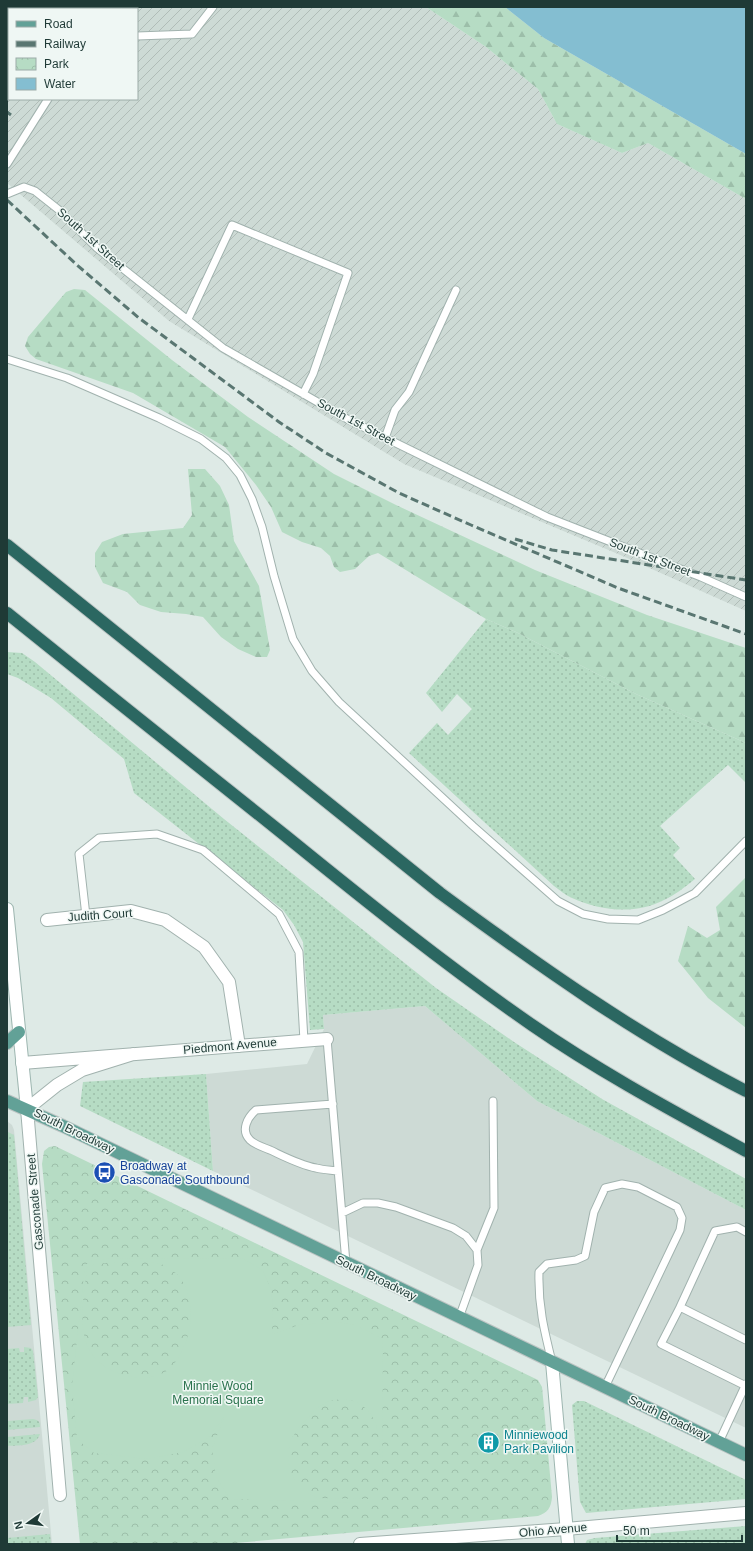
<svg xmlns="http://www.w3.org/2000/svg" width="753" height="1551" font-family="Arial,sans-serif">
  <defs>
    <pattern id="industrial-furrows" width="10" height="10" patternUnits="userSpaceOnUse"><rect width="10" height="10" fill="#cddad5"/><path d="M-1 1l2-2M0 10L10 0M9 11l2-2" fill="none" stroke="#b0bcb7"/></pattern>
    <pattern id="grass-dots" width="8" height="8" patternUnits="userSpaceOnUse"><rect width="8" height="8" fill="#b6dcc4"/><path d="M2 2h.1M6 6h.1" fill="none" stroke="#9cbea9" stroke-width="1.8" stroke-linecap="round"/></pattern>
    <pattern id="forest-firs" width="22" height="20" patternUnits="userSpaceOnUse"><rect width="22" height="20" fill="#b6dcc4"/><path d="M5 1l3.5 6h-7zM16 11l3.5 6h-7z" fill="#9cbea9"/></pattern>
    <pattern id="park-crowns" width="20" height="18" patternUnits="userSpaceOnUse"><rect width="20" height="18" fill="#b6dcc4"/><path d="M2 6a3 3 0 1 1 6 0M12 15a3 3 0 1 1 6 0" fill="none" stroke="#9cbea9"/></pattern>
  </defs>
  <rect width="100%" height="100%" fill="#deeae6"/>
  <path fill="#cddad5" d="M425 1006 537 1101 746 1210V1428L213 1171 206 1074 307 1064 324 1029 323 1015Z
    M7 1121 12 1125 14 1130 52 1544H7Z"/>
  <path fill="url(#industrial-furrows)" fill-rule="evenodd" d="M7 7H426L486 47 538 89 557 124 622 153 648 143 746 199V611L618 554 404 464 169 321 7 183ZM9 9H137V99H9Z"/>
  <path fill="url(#grass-dots)" d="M486 619 516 632 636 694 746 743V783L728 765 660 826 680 848 673 855 695 879C685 887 675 895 664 900 636 915 600 911 572 898 565 895 560 890 554 886L409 753 437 723 448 735 472 709 457 694 442 712 426 693Z
    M7 652 22 653 35 662 224 819 436 988 514 1042 602 1099 746 1179V1210L537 1101 425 1006 323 1015 324 1029 310 1030 303 942 294 925 283 910 134 793 124 759 51 698 18 678 7 674Z
    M206 1074 213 1171 80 1106 83 1082Z
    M8 1132 14 1135 31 1325 7 1327V1134Z
    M24 1347 31 1348 33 1351 38 1397 36 1400 28 1402V1397H24L23 1403 7 1404V1349L19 1348 20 1352H24Z
    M577 1401H584L746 1480V1499L586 1513 580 1502 572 1405Z
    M33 1419C39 1420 40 1422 40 1427L7 1430V1421Z
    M40 1434C36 1447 18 1445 7 1446V1437Z
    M746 1526V1544H585L587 1540 595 1538Z
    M50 1534 51 1544H7V1538Z"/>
  <path fill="url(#forest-firs)" d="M426 7H505L544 38 746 154V199L648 143 622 153 557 124 538 89 486 47Z
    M74 289 85 290 172 360 248 417 334 474 396 505 535 570 647 615 746 648V743L636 694 516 632 486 619 378 553 369 556 355 569 340 572 334 567 330 556 321 548 302 542 282 532 271 507 256 485 225 447 133 393 36 359 30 354 25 346 28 337 66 292Z
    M188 469H205L220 486 229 505 234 541 259 586 270 650 267 657H256L238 649 221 637 203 617 186 614 161 612 140 605 127 592 103 583 95 567V553L102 542 123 534 183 528 192 515Z
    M746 877V1028L708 998 678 961 688 926 707 938 720 930 716 907Z"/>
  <path fill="url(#park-crowns)" d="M55 1146 538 1380 542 1387 543 1397 552 1497C551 1508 548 1512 538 1516L224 1544H80L42 1164 44 1151 49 1147Z"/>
  <path fill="#b6dcc4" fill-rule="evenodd" d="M119 1258 244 1259 263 1271 271 1289 273 1307 272 1334 299 1325 338 1322 356 1325 383 1339 382 1490 369 1503 230 1499 216 1477 212 1449 224 1417 208 1438 183 1452 147 1459 94 1453 77 1439 72 1386 85 1265 93 1260ZM118 1262C134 1262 156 1259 169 1268 202 1287 194 1348 168 1370 156 1379 140 1379 127 1376 70 1361 82 1312 87 1268L94 1264ZM342 1399C388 1402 380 1457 379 1489L368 1499 317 1498 307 1493 295 1481 290 1471 288 1455 290 1441 299 1427 317 1408 329 1401Z"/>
  <path fill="#84bed1" d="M505 7H746V154L544 38Z"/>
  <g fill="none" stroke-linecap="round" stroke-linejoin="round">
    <defs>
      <path id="lane" d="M123 7 124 9
        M137 36 192 34 213 7
        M7 164 48 99
        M7 194 24 187 35 191 59 210 97 248 223 348 349 420 547 517 701 577 746 597
        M188 319 232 225 348 273 313 374 303 394
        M7 359 67 378 159 418 201 439 226 458 240 475 252 499 262 527 274 576 293 639 312 671 339 702 473 826 558 901 583 914 608 919 638 920 663 910 695 893 746 841
        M385 438 395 410 409 392 456 290
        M86 916 79 854 99 838 157 834 203 850 279 914 299 952 304 1041
        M327 1039 346 1263
        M333 1104 256 1110C248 1117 240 1130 250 1140 255 1145 263 1147 270 1150 285 1157 300 1165 316 1168 324 1170 331 1170 338 1171
        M342 1213 363 1203H378L396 1207 453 1228 466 1236 477 1250 478 1265 459 1318
        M746 1232 737 1227 715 1231 680 1307 746 1340
        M477 1250 494 1208 493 1101
        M680 1307 661 1344 746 1386
        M552 1362C544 1330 538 1305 539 1272L547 1264 576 1260 585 1256 594 1212 605 1188 622 1184 638 1187 677 1207 682 1218 680 1230 605 1387
        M719 1442 746 1384"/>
      <path id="street" d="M47 920 131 911 165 920 204 947 229 982 239 1046
        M22 1063 327 1039
        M60 1495 27 1109 57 1085 82 1070 133 1054
        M360 1544 566 1529 746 1513"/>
      <path id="secondary" d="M7 909 27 1109
        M552 1362 568 1544"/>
      <path id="primary" d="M7 1043 19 1032
        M7 1101 63 1126 746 1455"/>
      <path id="highway" d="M7 545 440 893C538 965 638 1036 746 1091
        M7 613C100 688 194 763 287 837 367 902 447 966 532 1025 600 1072 673 1111 746 1151"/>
    </defs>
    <use href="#lane" stroke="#a1b2ae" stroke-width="9"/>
    <use href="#street" stroke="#a1b2ae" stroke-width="14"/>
    <use href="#secondary" stroke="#9db6b0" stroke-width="14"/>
    <use href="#primary" stroke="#bcc4c3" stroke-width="14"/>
    <use href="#highway" stroke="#bcc4c3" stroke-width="14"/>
    <use href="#lane" stroke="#fff" stroke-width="7"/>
    <use href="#street" stroke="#fff" stroke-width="12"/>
    <use href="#secondary" stroke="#fff" stroke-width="12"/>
    <use href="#primary" stroke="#62a197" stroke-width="12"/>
    <use href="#highway" stroke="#2b6761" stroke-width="12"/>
    <path stroke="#597671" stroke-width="3" stroke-dasharray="8 4" stroke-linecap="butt" d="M7 112 11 115
      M7 200 77 265 139 318 279 422 326 453 399 493 471 525 618 588 746 634
      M515 539 552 550 746 580"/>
  </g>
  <defs>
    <symbol id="bus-disc" viewBox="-11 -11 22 22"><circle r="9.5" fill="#1a4fb4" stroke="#eff7f4"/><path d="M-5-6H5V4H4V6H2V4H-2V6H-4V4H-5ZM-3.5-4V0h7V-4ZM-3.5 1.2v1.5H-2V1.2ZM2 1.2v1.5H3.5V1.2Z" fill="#fff"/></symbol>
    <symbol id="building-disc" viewBox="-11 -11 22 22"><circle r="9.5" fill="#0f9aa8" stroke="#eff7f4"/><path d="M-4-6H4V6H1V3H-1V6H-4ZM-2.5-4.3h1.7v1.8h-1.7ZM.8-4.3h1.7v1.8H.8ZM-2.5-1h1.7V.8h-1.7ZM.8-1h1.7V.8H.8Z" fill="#fff"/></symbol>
  </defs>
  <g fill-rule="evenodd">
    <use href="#bus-disc" x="92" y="1160" width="25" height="25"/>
    <use href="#building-disc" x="476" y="1430" width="25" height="25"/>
  </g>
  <g text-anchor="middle" stroke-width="3" stroke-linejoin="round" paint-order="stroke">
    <g font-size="12" fill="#1f3a36" stroke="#eff7f4">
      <text transform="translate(91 239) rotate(42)" y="4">South 1st Street</text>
      <text transform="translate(356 422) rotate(28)" y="4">South 1st Street</text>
      <text transform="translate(650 557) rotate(21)" y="4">South 1st Street</text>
      <text transform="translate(100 915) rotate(-4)" y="4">Judith Court</text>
      <text transform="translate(230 1046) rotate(-5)" y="4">Piedmont Avenue</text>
      <text transform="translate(74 1131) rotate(26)" y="4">South Broadway</text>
      <text transform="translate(35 1202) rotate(-95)" y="4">Gasconade Street</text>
      <text transform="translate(376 1278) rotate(26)" y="4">South Broadway</text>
      <text transform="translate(669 1418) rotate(26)" y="4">South Broadway</text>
      <text transform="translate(553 1530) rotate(-5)" y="4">Ohio Avenue</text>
    </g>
    <g font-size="12" fill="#164399" stroke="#eff7f4" text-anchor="start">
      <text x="120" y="1170">Broadway at<tspan x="120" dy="14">Gasconade Southbound</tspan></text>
    </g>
    <g font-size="12" fill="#29724c" stroke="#eff7f4">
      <text x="218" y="1390">Minnie Wood<tspan x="218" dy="14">Memorial Square</tspan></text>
    </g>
    <g font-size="12" fill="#0d838f" stroke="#eff7f4" text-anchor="start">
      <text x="504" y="1439">Minniewood<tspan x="504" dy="14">Park Pavilion</tspan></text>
    </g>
  </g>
  <rect width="753" height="1551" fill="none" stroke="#1f3a36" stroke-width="16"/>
  <rect x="8" y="8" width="130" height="92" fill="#eff7f4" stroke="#9caba8"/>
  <rect x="16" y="21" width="20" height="6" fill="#62a197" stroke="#9caba8"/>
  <text x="44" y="28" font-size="12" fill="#1f3a36">Road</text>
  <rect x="16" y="41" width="20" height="6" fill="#597671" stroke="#9caba8"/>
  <text x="44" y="48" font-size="12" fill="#1f3a36">Railway</text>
  <rect x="16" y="58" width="20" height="12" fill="url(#park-crowns)" stroke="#9caba8"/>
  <text x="44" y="68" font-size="12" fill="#1f3a36">Park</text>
  <rect x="16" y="78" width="20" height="12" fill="#84bed1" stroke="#9caba8"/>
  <text x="44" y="88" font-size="12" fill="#1f3a36">Water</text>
  <g transform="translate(28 1523) rotate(256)" stroke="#eff7f4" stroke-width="3" paint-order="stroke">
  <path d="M0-3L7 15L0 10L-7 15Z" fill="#1f3a36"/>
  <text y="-6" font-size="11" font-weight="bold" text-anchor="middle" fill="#1f3a36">N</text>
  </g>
  <path d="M617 1535v6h125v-6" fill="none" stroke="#1f3a36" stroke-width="2"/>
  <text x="623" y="1535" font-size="12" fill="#1f3a36" stroke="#eff7f4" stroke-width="3" paint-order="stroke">50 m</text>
</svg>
